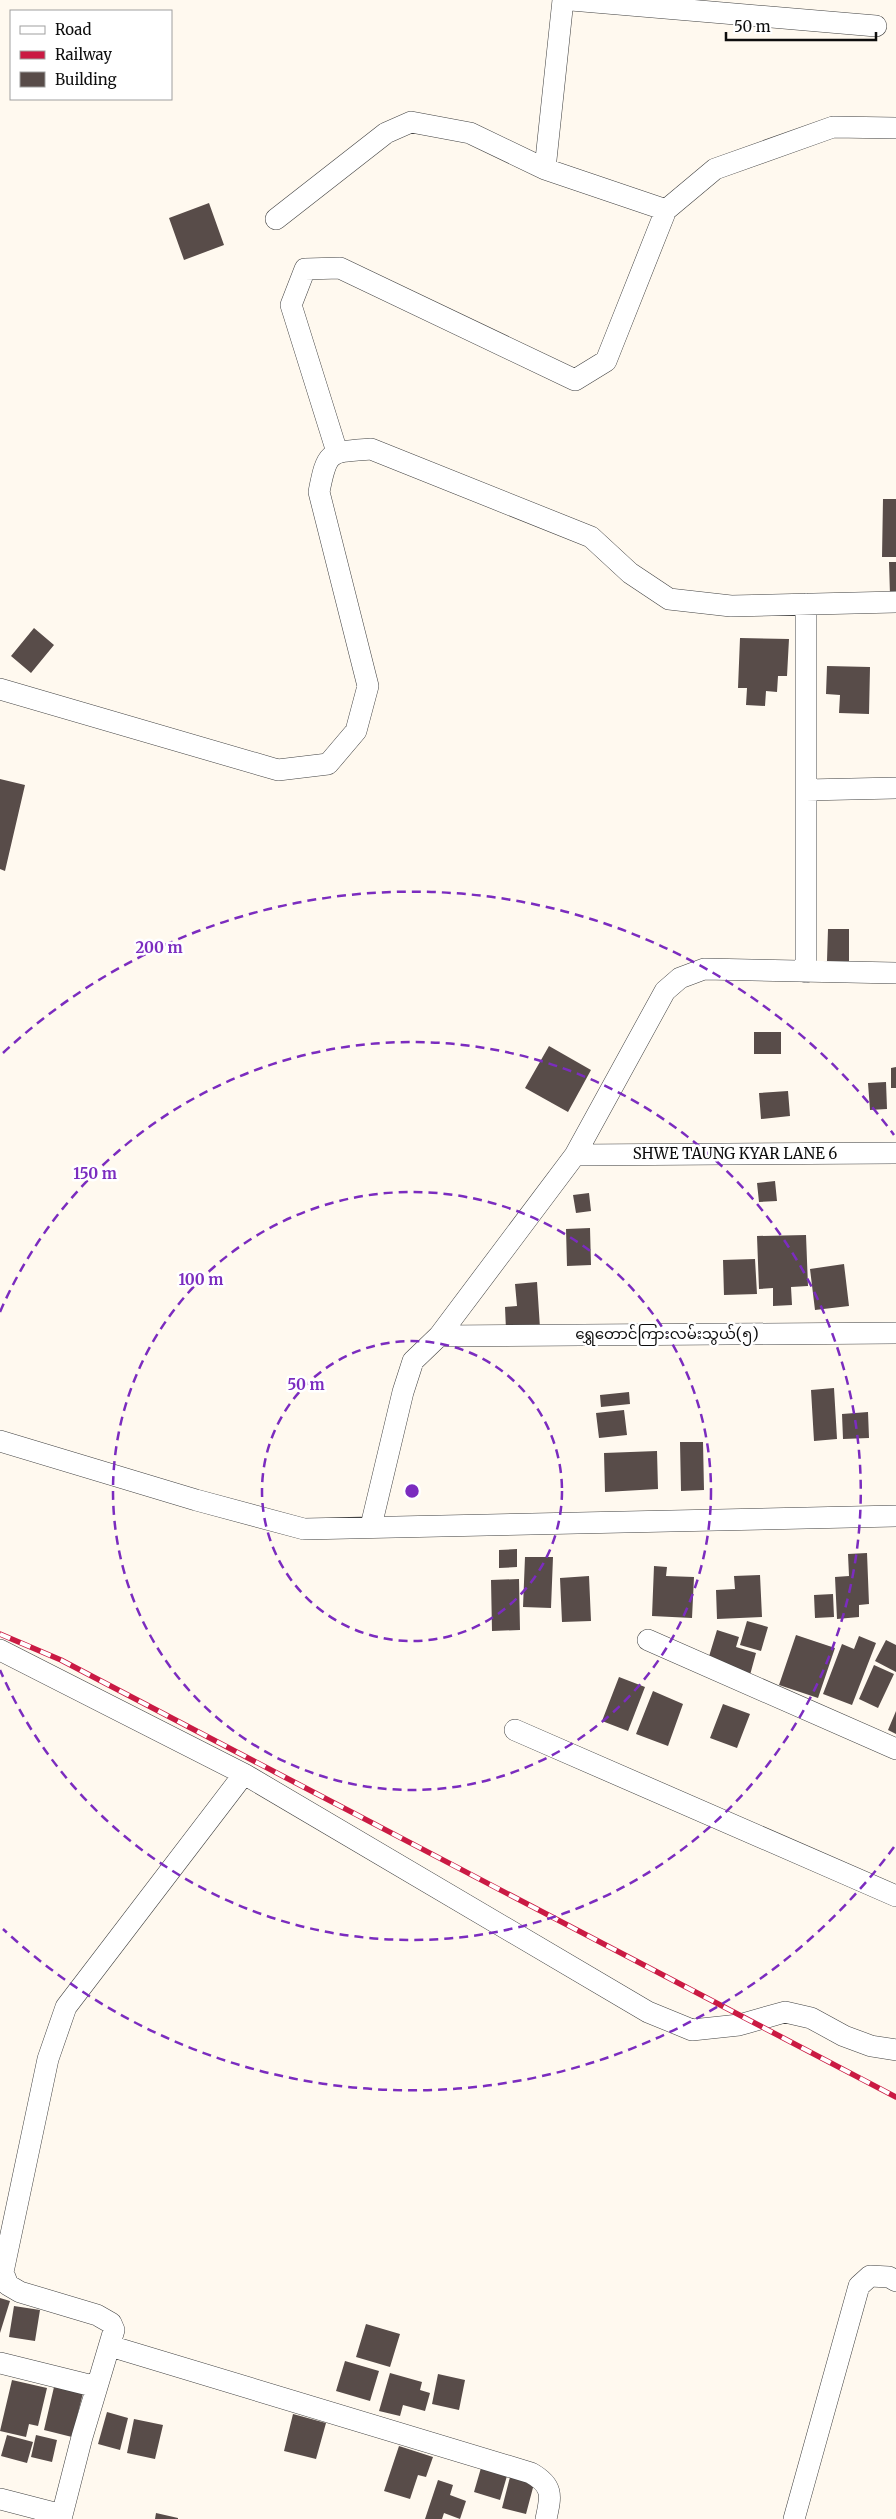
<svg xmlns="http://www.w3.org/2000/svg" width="896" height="2519" font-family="Merriweather,'Noto Sans Myanmar',serif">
  <rect width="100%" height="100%" fill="#fff9ef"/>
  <path fill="#584c49" d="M209 203 224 245 184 260 169 218Z
    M883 499H896V557H882Z
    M889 562H896V595H890Z
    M34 628 54 645 31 673 11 656Z
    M740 638 789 639 787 676H778L777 692 766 691 765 706 746 705 747 688H738Z
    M827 666 870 667 869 714 839 713 840 695 826 694Z
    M0 779 25 785 5 871 0 869Z
    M828 929H849V962L827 961Z
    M754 1032H781V1054H754Z
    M549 1046 591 1070 568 1112 525 1088Z
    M896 1067V1088H891V1068Z
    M886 1082 887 1109 870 1110 868 1083Z
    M788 1091 790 1116 761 1119 759 1093Z
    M775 1181 777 1201 759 1202 757 1183Z
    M589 1193 591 1211 576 1213 573 1195Z
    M590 1228 591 1265 567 1266 566 1229Z
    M806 1235 808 1286 791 1287 792 1305 773 1306V1288L759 1289 757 1236Z
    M755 1259 757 1294 724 1295 723 1260Z
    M844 1264 849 1306 815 1310 810 1269Z
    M537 1282 540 1328 506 1330 505 1307 517 1306 515 1284Z
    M834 1388 837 1439 814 1441 811 1390Z
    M629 1392 630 1404 601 1407 600 1395Z
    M624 1410 627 1435 599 1438 596 1413Z
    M868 1412 869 1438 843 1439 842 1414Z
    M680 1442H703L704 1490 681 1491Z
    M657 1451 658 1489 605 1492 604 1453Z
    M517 1549V1567L499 1568V1550Z
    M867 1553 869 1604 859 1605V1617L837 1619 835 1577 849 1576 848 1554Z
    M525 1557H553L551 1608 523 1607Z
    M654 1566 667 1567 666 1576 694 1577 692 1618 652 1616Z
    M760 1575 762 1617 717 1619 716 1590 735 1589 734 1576Z
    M589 1576 591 1621 562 1622 560 1578Z
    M519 1579 520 1630 492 1631 491 1580Z
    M833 1594 834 1617 815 1618 814 1595Z
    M747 1621 768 1627 761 1651 740 1645Z
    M717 1630 739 1637 736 1647 756 1653 750 1675 707 1663Z
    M796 1635 835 1648 818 1698 779 1685Z
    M859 1636 876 1643 852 1705 823 1694 842 1644 854 1649Z
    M886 1640 896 1645V1672L875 1661Z
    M874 1665 894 1674 878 1708 859 1699Z
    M619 1677 645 1687 628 1731 602 1721Z
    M653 1691 683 1704 668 1746 636 1734Z
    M723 1704 750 1714 737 1748 710 1738Z
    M896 1711V1734L888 1730Z
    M0 2298 10 2301 0 2333Z
    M14 2306 40 2310 35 2341 9 2337Z
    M366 2324 400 2334 390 2367 356 2357Z
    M345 2361 379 2371 370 2401 336 2391Z
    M390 2373 422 2382 420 2390 430 2393 425 2411 403 2405 400 2416 379 2411Z
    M438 2374 465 2380 459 2410 432 2404Z
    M12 2380 47 2388 38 2426 29 2424 26 2437 0 2431Z
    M54 2387 83 2393 72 2437 44 2430Z
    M107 2412 128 2418 120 2450 98 2444Z
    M293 2414 326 2423 316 2459 284 2451Z
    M134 2419 163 2425 155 2459 127 2453Z
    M7 2435 33 2442 27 2463 1 2456Z
    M36 2435 57 2440 52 2462 31 2457Z
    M399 2446 433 2457 426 2477 418 2475 410 2499 384 2491Z
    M483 2461 509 2469 500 2500 474 2492Z
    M511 2473 535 2480 526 2514 502 2508Z
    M438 2480 453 2485 450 2495 466 2501 460 2519 444 2513 442 2519H425Z
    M156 2513 178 2518V2519H155Z"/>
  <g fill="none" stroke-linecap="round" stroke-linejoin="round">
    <defs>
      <path id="minor" d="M571 0 876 26
        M545 169 563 0
        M276 219 386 133 411 122 470 133 545 169 666 210
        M337 452 291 305 305 269 340 268 575 380 606 361 666 210 715 169 833 127 896 128
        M806 604V972
        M0 689 278 770 328 764 356 731 368 686 319 492C327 450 329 452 371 449L591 537 630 573 669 599 731 606 896 602
        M806 790 896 788
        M575 1155 896 1153
        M439 1336 896 1333
        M0 1441 196 1500 304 1529 896 1516
        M371 1526 403 1392 413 1361 439 1336 575 1155 665 991 680 978 704 969 896 973
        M648 1640 896 1749
        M0 1650 244 1774 648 2012 692 2030 739 2025 785 2012 811 2018 844 2036 871 2046 896 2050
        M515 1730 896 1896
        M110 2346 531 2473C554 2486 551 2496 546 2519
        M0 2363 97 2387
        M0 2499 62 2515
        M61 2519 82 2437 114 2330 111 2323 97 2315 20 2292 8 2285 3 2272 48 2059 66 2007 244 1774
        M794 2519 859 2286 870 2276 889 2277 896 2281"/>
    </defs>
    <use href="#minor" stroke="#414141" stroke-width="22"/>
    <use href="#minor" stroke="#fff" stroke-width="21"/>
    <defs>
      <path id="rail" d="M0 1634 61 1660 896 2097"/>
    </defs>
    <use href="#rail" stroke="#ca1a43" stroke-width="5.5"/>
    <use href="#rail" stroke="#fff" stroke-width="4" stroke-dasharray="11" stroke-linecap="butt"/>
  </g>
  <g fill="none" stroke="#7b2cbf" stroke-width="2.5" stroke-dasharray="9 6">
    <circle cx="412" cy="1491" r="150"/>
    <circle cx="412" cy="1491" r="299"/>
    <path d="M0 1312A449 449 0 1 1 0 1670"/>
    <path d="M894 1847A599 599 0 0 1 3 1929M3 1053A599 599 0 0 1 894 1135"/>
  </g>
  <g text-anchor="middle" stroke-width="5" stroke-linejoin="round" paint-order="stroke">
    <g font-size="15" fill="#0e0e0e" stroke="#fff">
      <text x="735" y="1159">SHWE TAUNG KYAR LANE 6</text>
      <text x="667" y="1339">ရွှေတောင်ကြားလမ်းသွယ်(၅)</text>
    </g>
  </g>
  <circle cx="412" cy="1491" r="8" fill="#7b2cbf" stroke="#fff" stroke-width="2.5"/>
  <g font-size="15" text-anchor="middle" font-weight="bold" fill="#7b2cbf" stroke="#fff" stroke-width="5" stroke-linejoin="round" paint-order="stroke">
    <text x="159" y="953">200 m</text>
    <text x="95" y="1179">150 m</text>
    <text x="201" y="1285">100 m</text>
    <text x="306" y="1390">50 m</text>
  </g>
  <rect x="10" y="10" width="162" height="90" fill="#ffffff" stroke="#9f9f9f"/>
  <rect x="20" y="26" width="25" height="8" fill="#ffffff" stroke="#9f9f9f"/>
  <text x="55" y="35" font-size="15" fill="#0e0e0e">Road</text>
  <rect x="20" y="51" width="25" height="8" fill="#ca1a43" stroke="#9f9f9f"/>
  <text x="55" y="60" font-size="15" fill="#0e0e0e">Railway</text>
  <rect x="20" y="72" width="25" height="15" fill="#584c49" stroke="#9f9f9f"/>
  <text x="55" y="85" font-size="15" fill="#0e0e0e">Building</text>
  <path d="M726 32v8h150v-8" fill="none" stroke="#0e0e0e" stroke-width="2.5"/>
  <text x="734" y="32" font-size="15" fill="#0e0e0e" stroke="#ffffff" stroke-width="4" paint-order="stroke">50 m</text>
</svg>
